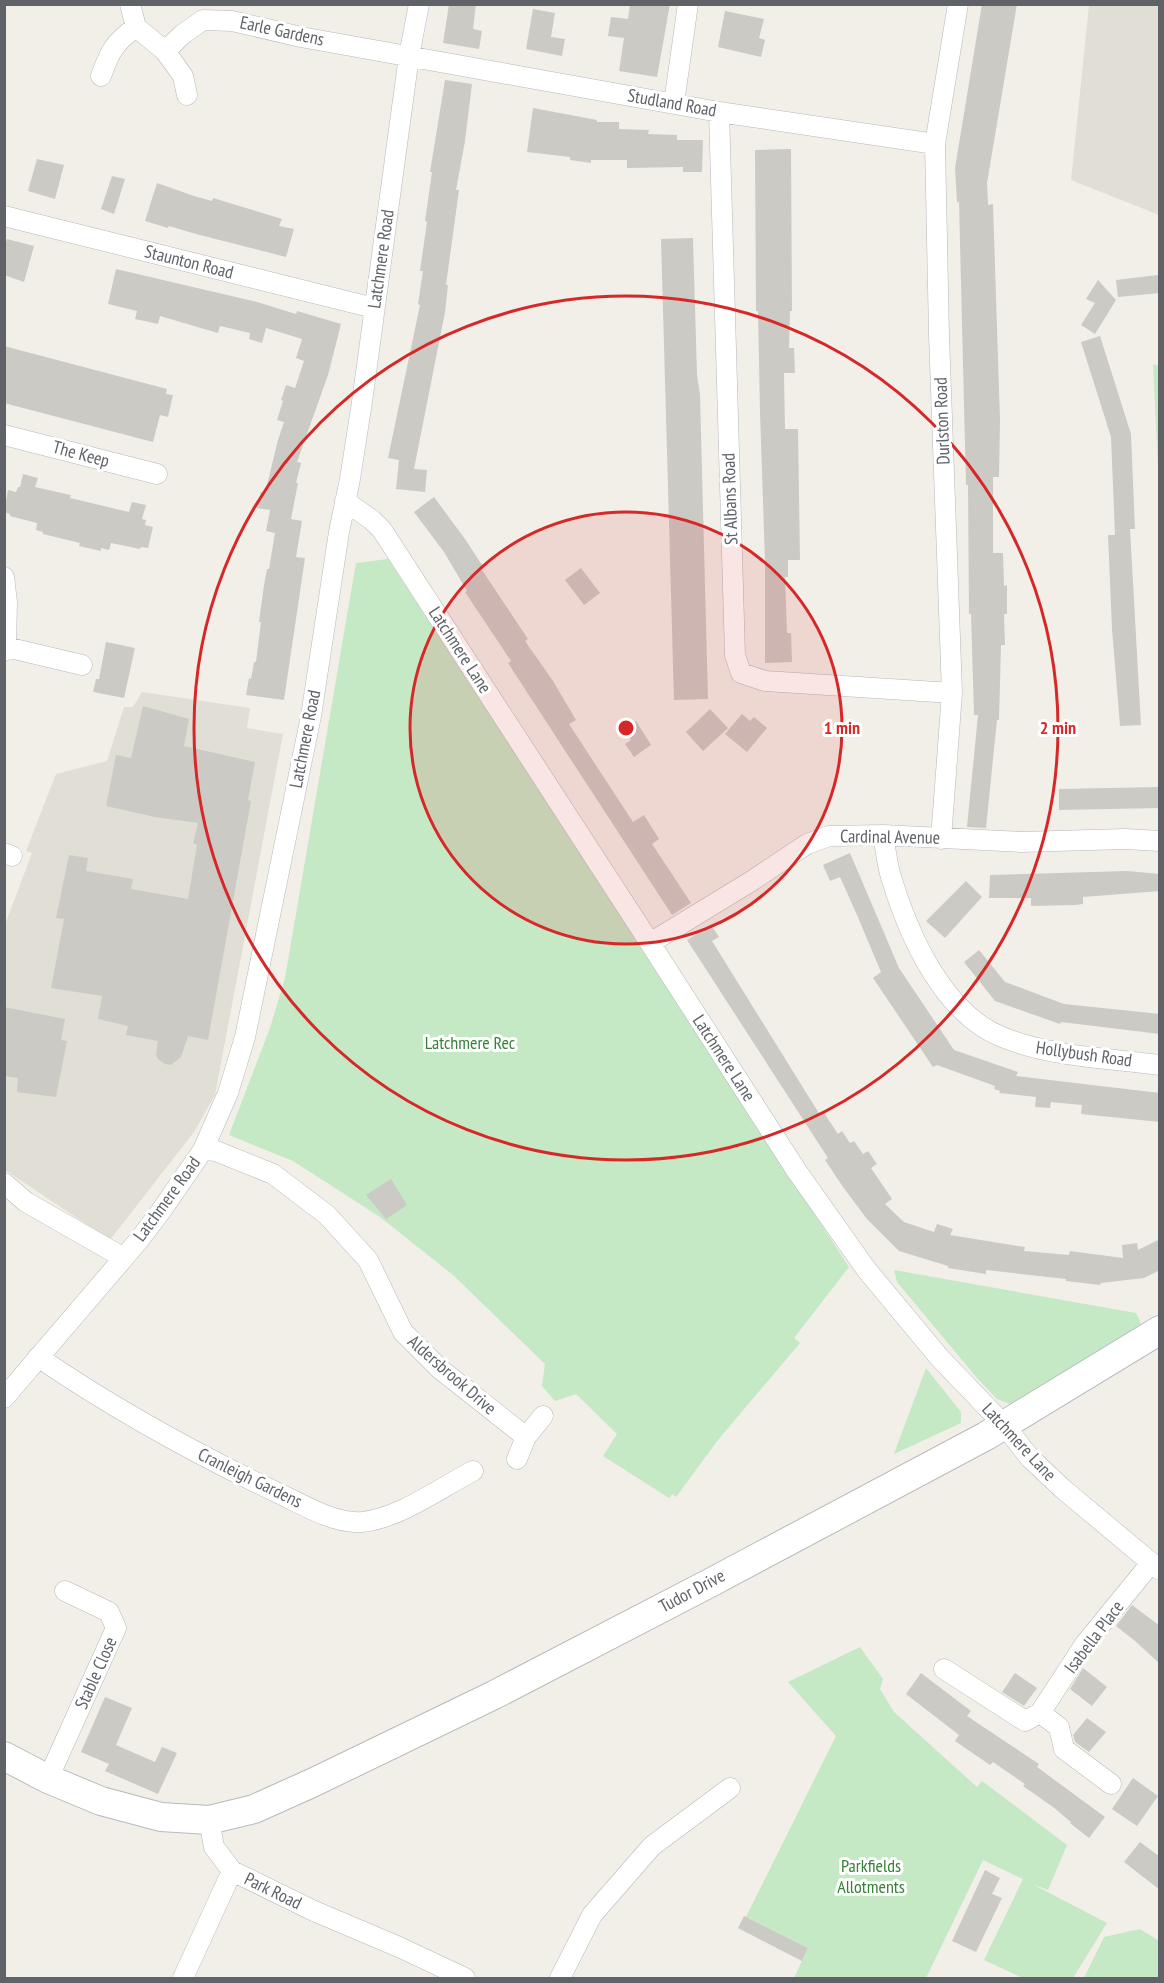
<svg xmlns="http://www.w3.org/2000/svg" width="1164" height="1983" font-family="'PT Sans Narrow',sans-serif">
  <rect width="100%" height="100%" fill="#f1efe8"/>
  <path fill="#e1ded6" d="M1089 5H1159V215L1071 180Z
    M142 692 250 708 247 728 283 734 215 1095 194 1132 110 1240 5 1170V925L32 853 26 851 56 774 107 761 124 707H133Z"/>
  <path fill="#c5e8c5" d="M1153 364 1159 366V468H1158Z
    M388 559 849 1267 794 1338 800 1343 718 1440 676 1497 673 1494 669 1498 603 1456 617 1434 576 1394 555 1401 542 1386 545 1364 453 1275 380 1217 293 1161 229 1135 270 1028 285 978 356 563Z
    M894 1270 1136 1313 1141 1324 1025 1399 1010 1404 997 1399 977 1378 897 1282Z
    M926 1368 961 1412V1423L894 1454Z
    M860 1647 883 1679 880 1689 894 1712 977 1787 982 1781 1067 1845 1048 1890 1032 1884 1107 1923 1073 1978H1023L984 1960 1023 1879 983 1860 926 1978H794L808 1948 746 1917 836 1736 788 1682Z
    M1140 1929 1159 1941V1978H1084L1104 1937Z"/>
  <path fill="#cccac5" d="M449 4H476L473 29 482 31 479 49 443 43Z
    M630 4H670L657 77 619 71 624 38 608 36 611 17 628 19Z
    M982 4H1017L987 183 988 205 993 204 1000 420 999 477H993V553H1003L1004 586 1007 585V614H1004L1005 645H1001L999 720H997L986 828 967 827 978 715H974L971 614H969L968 485H966L959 202H957L955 168Z
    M533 9 555 13 551 37 565 39 562 56 526 49Z
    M725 11 764 19 759 38 765 40 761 57 718 47Z
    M445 80 472 84 465 141 456 190H459L446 285H448L445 312 414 469 427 470 425 492 396 489 399 460 388 458 420 305 418 304 423 271H420L427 222 425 221 432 172H430Z
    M533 108 597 120V122H619V129L649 130 648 134 677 135V140H703L702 172H683V167L627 168V160H591V163L570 160V157L527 152Z
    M791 149 792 311H790L789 348H794L795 373H784L785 429H798L800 560H788V577H785L787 633H791L792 662 765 663V562L760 412 758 311H756L755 150Z
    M37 159 64 165 55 199 28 191Z
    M112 176 125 179 114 214 101 209Z
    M157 183 194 196 212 201 213 198 282 219 279 226 294 229 286 257 196 234 169 226 168 228 145 221Z
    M693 238 697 375 700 395 708 699 674 700 661 239Z
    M7 239 34 246 24 282 4 275V249Z
    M116 269 257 302 296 314 297 311 341 324 328 375 297 462 301 463 296 483H298L291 519 302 521 296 557 305 558 284 700 246 695 249 678 251 679 254 662H256L261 622H259L264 585 267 569H269L275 533 266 531 270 510 257 508 261 492 265 493 278 440 284 422 277 420 283 401 281 400 286 385 295 388 304 361 296 358 302 339 266 328 262 343 249 339 250 333 220 326 218 333 160 316 158 324 135 319 137 311 108 304Z
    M1158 275 1160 293 1118 297 1116 280Z
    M1098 280 1116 300 1095 334 1081 325 1095 303 1086 299Z
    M1100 336 1131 434 1135 529H1130L1141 725 1120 726 1112 629 1108 535H1115L1111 437 1081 342Z
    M4 346 167 389 166 394 173 395 168 417 160 415 153 442 4 403Z
    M23 474 38 478 35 487 71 495 70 498 129 512 132 502 146 505 142 519 146 520 145 525 153 527 148 548 141 547 140 549 111 543 109 550 101 548V551L79 546 80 543 43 534V532L36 530 37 523 10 516V514L4 512 8 490 16 492 18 487H20Z
    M434 497 465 539 482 565 480 567 528 639 525 641 553 681 576 720 569 724 633 822 644 815 659 839 652 844 691 903 672 915 508 663 511 661 465 592 467 591 444 552 414 512Z
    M581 568 600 593 584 605 565 580Z
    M106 642 135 648 124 698 93 692 96 679H99Z
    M143 706 189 719 184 746 255 762 248 800 251 801 208 1040 188 1036 181 1057 171 1065 165 1064 158 1059 156 1055 158 1041 126 1035 128 1026 98 1019 102 996 51 988 64 919 56 918 69 855 88 858 86 871 133 879 131 889 188 899 197 845 193 843 198 823 155 817 106 806 116 755 131 758Z
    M710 709 728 728 703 751 686 732Z
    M742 714 750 721 754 717 767 728 747 752 725 734Z
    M636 721 651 745 634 757 625 744 631 740 624 729Z
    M1159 787 1160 808 1059 810V789Z
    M850 853 899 968 954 1050 1018 1072 1016 1076 1160 1093V1122L1081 1114 1082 1105 1051 1102 1050 1108 1035 1107 1036 1097 999 1093 1000 1091 994 1089 995 1086 937 1065 933 1067 873 978 881 972 857 915 840 877 830 881 823 865Z
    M1127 871 1160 874V891L1083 897V904L1075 905 1031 906V898H989L990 875Z
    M966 881 982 897 945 938 926 921Z
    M711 925 719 937 712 941 820 1115 824 1113 838 1134 842 1131 850 1143 854 1141 863 1154 868 1151 877 1164 871 1168 892 1199 885 1204 904 1222 934 1232 937 1224 953 1229 950 1235 1025 1247 1024 1251 1069 1255 1070 1251 1123 1258 1122 1245 1137 1243 1138 1250 1160 1239V1270L1144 1278 1101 1283 1100 1285 1066 1281V1279L986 1270V1274L948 1268V1266L899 1251 867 1219 843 1187 825 1160 828 1158 687 940Z
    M979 950 1005 982 1064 1004 1160 1014V1034L1061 1022 1060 1024 995 1001 964 962Z
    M4 1007 65 1019 61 1040 67 1041 56 1097 17 1092 18 1078 4 1076Z
    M391 1179 407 1205 386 1219 366 1195Z
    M1132 1605 1160 1626V1664L1135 1641 1116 1626Z
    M1083 1668 1107 1687 1092 1706 1070 1689Z
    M921 1673 971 1711 967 1716 1039 1764 1037 1767 1105 1817 1089 1838 1070 1823 1071 1822 1053 1807 1023 1786 1025 1784 993 1762 990 1765 955 1741 959 1735 906 1694Z
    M1015 1673 1037 1688 1024 1706 1002 1692Z
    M105 1697 132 1708 116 1745 155 1762 162 1747 177 1753 158 1794 105 1771 109 1764 81 1752Z
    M1087 1718 1106 1732 1089 1752 1075 1742 1073 1735Z
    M1133 1778 1158 1796 1137 1826 1112 1809Z
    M1140 1842 1160 1857V1890L1124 1862Z
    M985 1870 1000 1878 992 1894 1002 1898 976 1952 952 1941Z
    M744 1916 808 1948 802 1961 738 1928Z"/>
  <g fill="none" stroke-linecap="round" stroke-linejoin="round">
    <defs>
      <path id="street" d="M130 4 136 27 165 51 183 34 203 20 232 21 301 37 719 112 935 144
        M165 51 183 76 187 95
        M101 76C110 51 114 43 136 27
        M674 103 688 4
        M719 112 735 655 741 673 765 681 952 693
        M4 216 374 308
        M4 435 157 474
        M345 501 372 520 382 530 650 943 796 1170 866 1269 939 1357 1004 1425 1030 1458 1063 1489 1160 1570
        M4 577 7 602 6 647 4 651
        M6 647 82 665
        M883 835C886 850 887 866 892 880 909 936 944 1014 1002 1037 1051 1057 1107 1058 1160 1065
        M941 839 952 693 939 335 935 144 958 4
        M4 853 12 856
        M650 943 750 882 807 844 829 836 883 835 1021 842 1125 839 1160 841
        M203 1150 216 1151 273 1174 327 1215 368 1260 403 1332 440 1369 526 1437
        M4 1183 26 1202 124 1258
        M38 1357C113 1408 194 1453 276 1492 302 1504 333 1524 362 1522 400 1518 440 1488 473 1471
        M4 1398 139 1240 161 1211 203 1150 228 1093 245 1037 311 716 339 532 350 479 362 402 409 56 419 4
        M517 1459 526 1437 543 1416
        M944 1669 1025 1721 1040 1713 1059 1727 1064 1749 1111 1784
        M1040 1713 1085 1644 1151 1563
        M48 1779 116 1628 109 1612 65 1591
        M209 1820 214 1847 232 1871 314 1911 399 1947 465 1978
        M183 1978 232 1871
        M560 1978 592 1915 652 1846 730 1788"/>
      <path id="secondary" d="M4 1756 48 1779 101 1801 161 1817 209 1820 254 1809 312 1783 494 1695 708 1584 986 1436 1160 1330"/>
    </defs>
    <use href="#street" stroke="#b5b8bc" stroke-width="21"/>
    <use href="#secondary" stroke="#b6babf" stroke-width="30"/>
    <use href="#street" stroke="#fff" stroke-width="20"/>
    <use href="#secondary" stroke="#fff" stroke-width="28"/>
  </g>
  <circle cx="626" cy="728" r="216" fill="#d62828" fill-opacity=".12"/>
  <g fill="none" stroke="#d62828" stroke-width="3">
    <circle cx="626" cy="728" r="216"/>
    <circle cx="626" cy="728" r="432"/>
  </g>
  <g text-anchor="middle" stroke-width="6" stroke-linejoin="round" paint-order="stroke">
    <g font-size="18" fill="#5f6368" stroke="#fff">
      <text transform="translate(282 31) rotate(12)" y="6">Earle Gardens</text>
      <text transform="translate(672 103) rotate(10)" y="6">Studland Road</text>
      <text transform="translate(381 259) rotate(-82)" y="6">Latchmere Road</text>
      <text transform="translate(189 262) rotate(14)" y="6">Staunton Road</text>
      <text transform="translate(942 421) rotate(-92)" y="6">Durlston Road</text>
      <text transform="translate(81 454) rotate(15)" y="6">The Keep</text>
      <text transform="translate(730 499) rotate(-92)" y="6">St Albans Road</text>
      <text transform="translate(460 650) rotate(57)" y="6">Latchmere Lane</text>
      <text transform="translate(305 739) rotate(-79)" y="6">Latchmere Road</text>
      <text transform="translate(890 837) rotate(1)" y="6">Cardinal Avenue</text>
      <text transform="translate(1084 1054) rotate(8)" y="6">Hollybush Road</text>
      <text transform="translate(724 1058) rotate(57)" y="6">Latchmere Lane</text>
      <text transform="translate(167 1199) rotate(-54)" y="6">Latchmere Road</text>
      <text transform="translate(452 1375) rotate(41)" y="6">Aldersbrook Drive</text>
      <text transform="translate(1019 1442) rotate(47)" y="6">Latchmere Lane</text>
      <text transform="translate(250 1478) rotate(26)" y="6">Cranleigh Gardens</text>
      <text transform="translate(692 1591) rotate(-28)" y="6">Tudor Drive</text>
      <text transform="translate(1094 1637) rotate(-53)" y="6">Isabella Place</text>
      <text transform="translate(96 1673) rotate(-66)" y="6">Stable Close</text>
      <text transform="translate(273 1891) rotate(26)" y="6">Park Road</text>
    </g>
    <g font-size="18" fill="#348238" stroke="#fff">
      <text x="470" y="1049">Latchmere Rec</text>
      <text x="871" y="1872">Parkfields<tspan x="871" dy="21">Allotments</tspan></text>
    </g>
  </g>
  <circle cx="626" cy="728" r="9" fill="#d62828" stroke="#fff" stroke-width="3"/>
  <g font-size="18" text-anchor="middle" font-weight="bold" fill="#d62828" stroke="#fff" stroke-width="6" stroke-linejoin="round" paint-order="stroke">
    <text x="842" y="734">1 min</text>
    <text x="1058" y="734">2 min</text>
  </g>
  <rect width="1164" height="1983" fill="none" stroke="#5f6368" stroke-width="12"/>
</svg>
